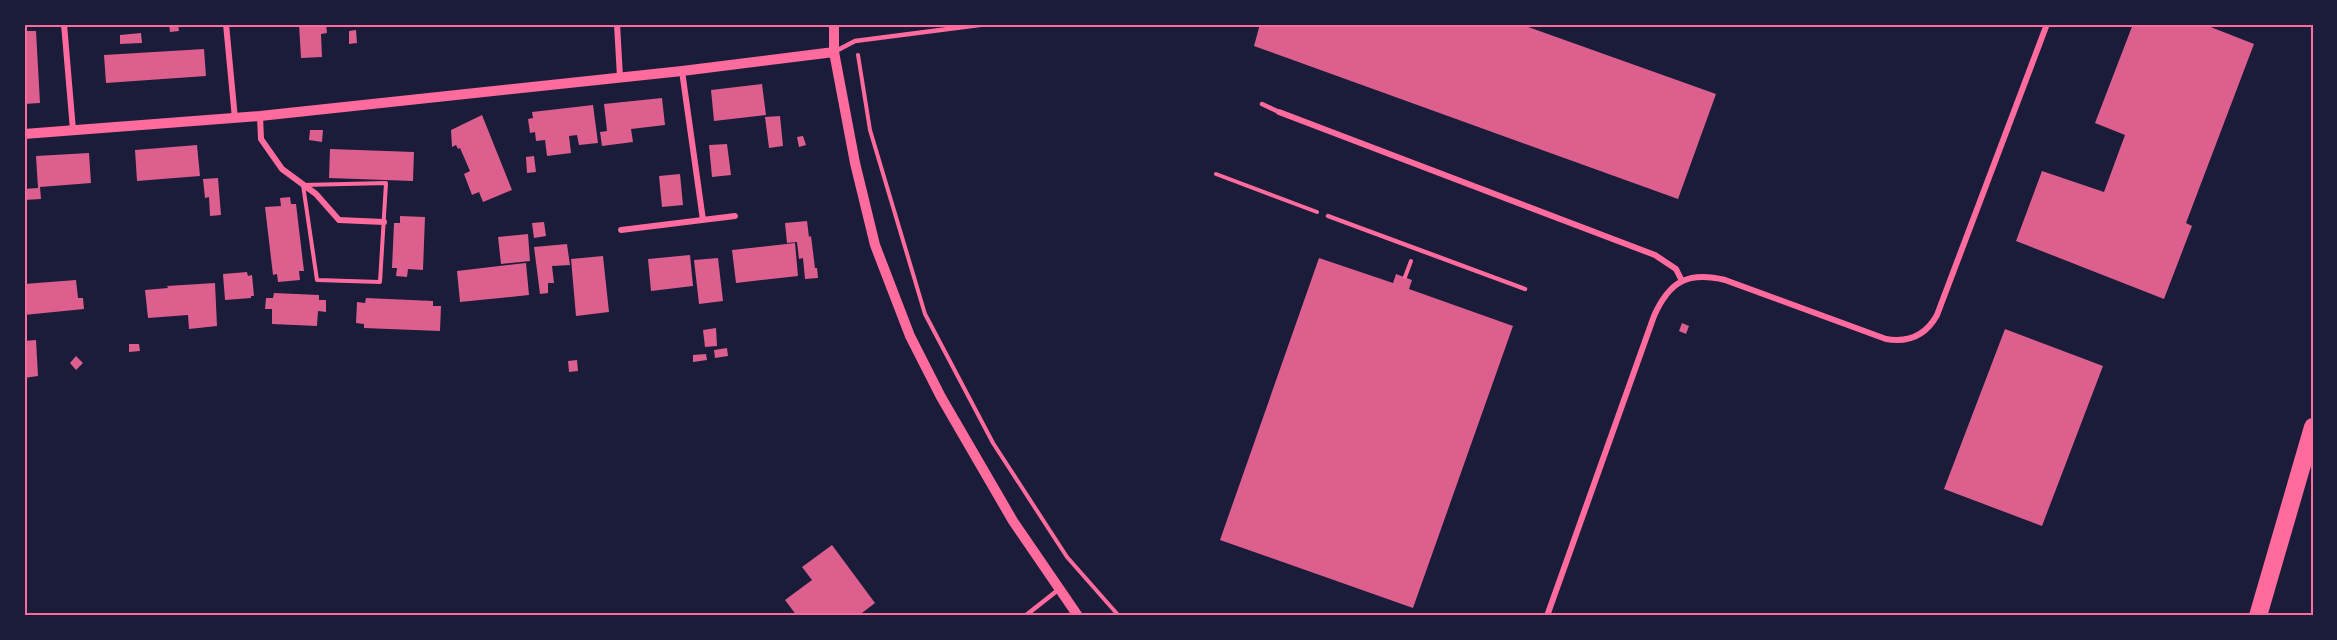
<svg xmlns="http://www.w3.org/2000/svg" width="2337" height="640" font-family="'Nunito Sans',sans-serif">
  <rect width="100%" height="100%" fill="#1b1b3a"/>
  <path fill="#dd5f8e" d="M169 24H178L179 31 170 32Z
    M299 24H326L327 33 321 34 322 57 301 58Z
    M1260 24H1520L1716 94 1678 199 1254 46Z
    M2133 24H2203L2254 44 2186 223 2192 226 2164 299 2016 241 2042 171 2104 192 2125 135 2095 123Z
    M356 30 357 43 349 44V31Z
    M24 31H36L40 103 24 104Z
    M141 33 142 43 120 44V35Z
    M204 49 206 76 106 83 104 55Z
    M762 84 766 115 714 121 711 90Z
    M662 98 665 125 631 129 633 142 602 146 600 132 607 131 604 104Z
    M593 105 598 143 579 145 577 135 569 136 571 153 547 156 545 140 536 141 535 132 530 133 528 119 533 118 532 112Z
    M482 115 512 190 483 202 479 192 472 195 464 174 470 171 460 148 458 149 456 145 452 147 451 130Z
    M780 116 783 146 769 148 765 117Z
    M310 130H323L322 142 309 140Z
    M803 136 806 145 799 147 797 137Z
    M727 144 731 175 712 177 709 145Z
    M197 145 200 176 137 181 135 150Z
    M330 149 414 152 413 181 329 178Z
    M89 153 91 183 40 187 41 199 24 200V189L38 188 36 156Z
    M534 156 536 172 527 173 526 157Z
    M680 174 683 205 662 207 659 176Z
    M218 178 221 215 210 216 209 197 205 198 203 179Z
    M290 197 291 204H296L304 271H299L300 280 278 282 277 274 273 275 265 207 281 206 280 198Z
    M400 216 425 217 423 270 408 269 407 277 396 276 397 268H392L394 223H400Z
    M807 221 809 237 811 236 815 268H817L818 278 805 279 803 258 799 259 797 242 787 243 785 223Z
    M544 222 546 236 534 238 532 223Z
    M528 234 530 261 501 264 498 237Z
    M795 243 798 276 736 283 732 250Z
    M567 244 570 265 552 266 554 283H548V293L540 294 534 247Z
    M690 255 693 286 651 291 648 259Z
    M603 256 609 312 576 316 571 259Z
    M718 258 723 301 699 304 694 260Z
    M1319 258 1393 283 1396 274 1412 280 1409 289 1513 326 1413 608 1220 540Z
    M526 263 529 295 460 302 457 271Z
    M247 272 248 276 252 275 254 296H251V298L225 300 223 274Z
    M76 280 78 298H83L84 309 24 315V284Z
    M215 283 217 326 189 329 188 315 148 318 145 290 168 288 167 286Z
    M274 293 319 295V300H326V312L318 311 317 326 272 324V309H265L266 298H273Z
    M366 298 433 301V306H441L440 331 364 328V324L356 323 357 302 365 303Z
    M1682 323 1689 326 1686 334 1679 331Z
    M716 328 717 346 705 347 703 330Z
    M2005 329 2103 366 2042 526 1944 489Z
    M36 340 38 376 24 378V341Z
    M129 344H139L140 351 129 352Z
    M727 348 728 356 715 358 714 350Z
    M706 354 707 360 693 362V355Z
    M76 356 83 363 76 370 70 363Z
    M577 360 578 371 569 372 568 361Z
    M832 545 875 603 858 616H837L835 613 832 616H797L785 600 812 580 802 567Z"/>
  <g fill="none" stroke-linecap="round" stroke-linejoin="round">
    <path stroke="#ff6b9d" stroke-width="4" d="M858 55 870 130 925 314 993 443 1067 557 1119 616
      M1216 174 1317 212
      M386 183 380 282 317 280 303 185Z
      M1405 277 1411 261"/>
    <path stroke="#ff6b9d" stroke-width="4.5" d="M834 52 855 41 987 24
      M1262 104 1279 112
      M1328 216 1525 289
      M1025 616 1058 590"/>
    <path stroke="#ff6b9d" stroke-width="6" d="M64 24 73 130
      M226 24 235 119
      M617 24 620 77
      M682 71 703 220
      M1279 112 1655 255 1676 269 1682 281
      M260 116 261 139 282 169 316 194 339 220 384 222
      M621 230 735 216
      M1547 616 1654 316C1669 282 1687 271 1725 280L1886 339C1909 343 1926 335 1937 315L2047 24"/>
    <path stroke="#ff6b9d" stroke-width="10" d="M834 24V52L855 163 875 245 910 336 941 397 1013 521 1078 616
      M24 134 260 116 682 71 834 52"/>
    <path stroke="#ff6b9d" stroke-width="18" d="M2258 616 2313 427"/>
  </g>
  <rect width="2337" height="640" fill="none" stroke="#1b1b3a" stroke-width="51"/>
  <rect x="26" y="26" width="2286" height="588" fill="none" stroke="#ff6b9d" stroke-width="2"/>
</svg>
